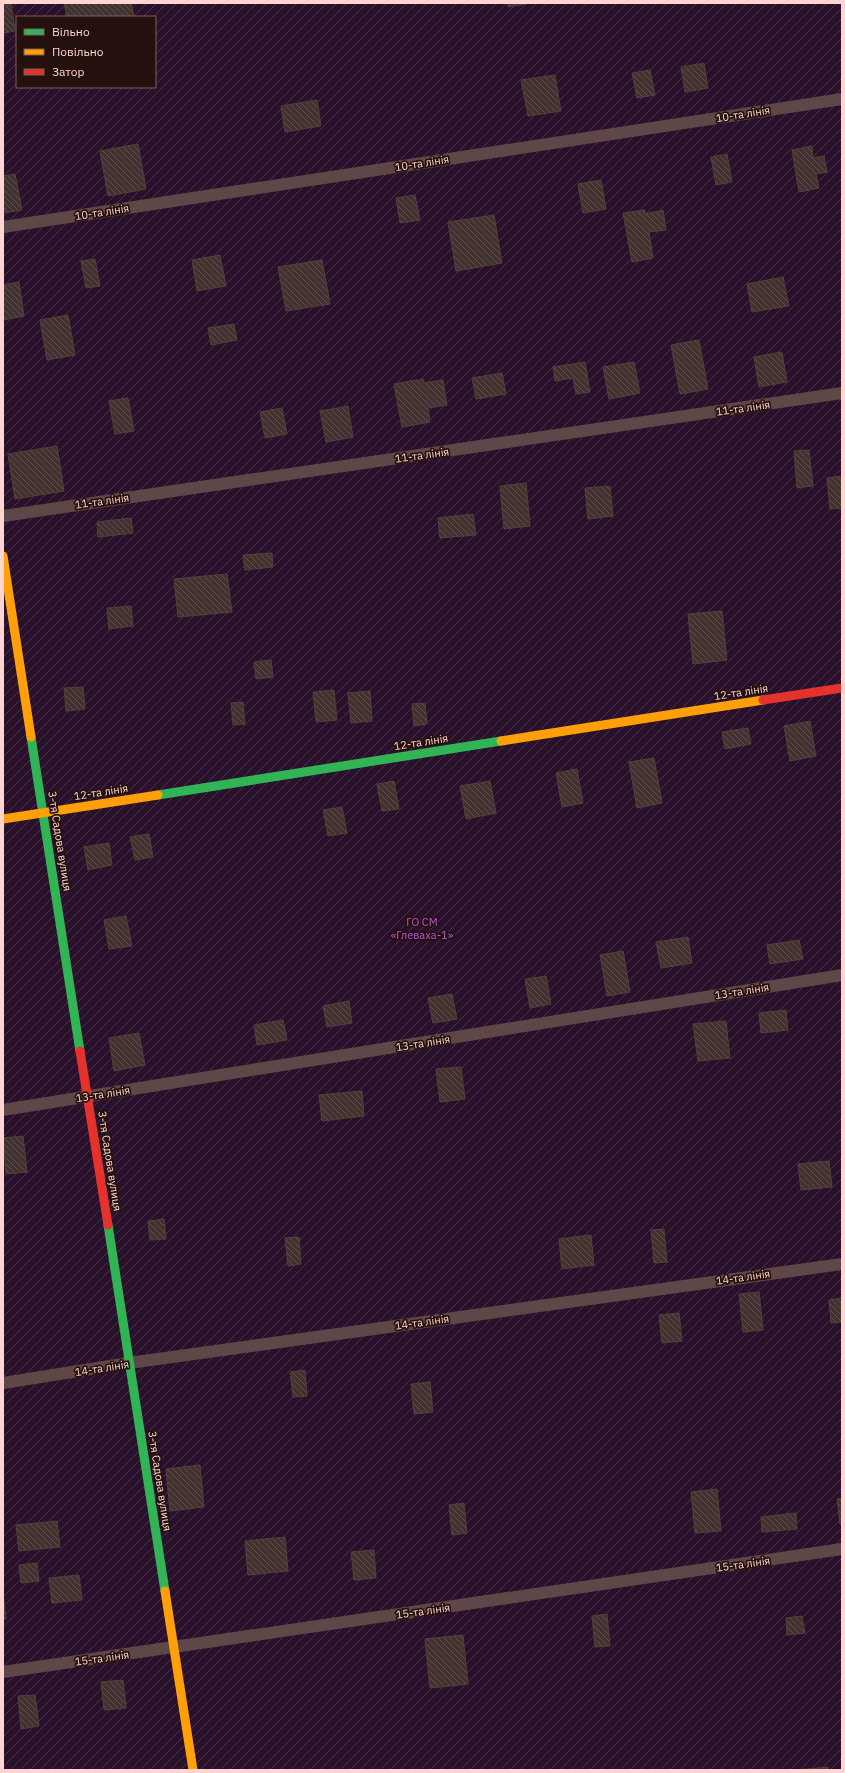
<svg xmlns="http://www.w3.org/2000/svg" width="845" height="1773" font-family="'IBM Plex Sans',sans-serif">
  <defs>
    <pattern id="garden-furrows" width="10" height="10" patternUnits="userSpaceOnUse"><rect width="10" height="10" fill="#2a112b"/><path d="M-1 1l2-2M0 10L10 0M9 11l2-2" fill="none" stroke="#4a3349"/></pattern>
    <pattern id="building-back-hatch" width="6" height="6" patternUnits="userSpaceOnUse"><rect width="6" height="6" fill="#413230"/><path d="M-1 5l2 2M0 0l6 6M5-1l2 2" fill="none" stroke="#5e4f4d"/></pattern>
  </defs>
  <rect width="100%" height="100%" fill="#1f1412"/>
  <path fill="url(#garden-furrows)" fill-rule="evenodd" d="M3 3H842V1770H3ZM17 17H155V87H17Z"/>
  <path fill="url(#building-back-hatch)" stroke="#53403c" d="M64 3H131L134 17H67Z
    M508 3H532L508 7Z
    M11 4 15 31 3 33V5Z
    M704 63 708 88 685 92 681 67Z
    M650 70 655 95 637 98 632 73Z
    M555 75 561 111 528 116 521 80Z
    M317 100 321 126 285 132 281 106Z
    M138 144 146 189 108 196 100 151Z
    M812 146 813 158 824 156 827 172 816 174 819 188 799 192 792 150Z
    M727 154 732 182 716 185 711 157Z
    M15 174 22 210 3 213V176Z
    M601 180 606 209 583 213 578 184Z
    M415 195 420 220 400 223 396 198Z
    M645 210V214L663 210 666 230 649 232 653 258 632 262 623 213Z
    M494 215 502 263 456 271 448 222Z
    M220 255 226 286 197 291 192 260Z
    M95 259 100 286 86 288 81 261Z
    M322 260 330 304 286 311 278 267Z
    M783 277 789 306 752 312 747 284Z
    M19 282 24 316 3 320V285Z
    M68 315 75 355 47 360 40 320Z
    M234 324 237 340 211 345 208 328Z
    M699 340 708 389 680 394 671 345Z
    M782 352 787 382 759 387 754 357Z
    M585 362 590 392 576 394 573 378 555 381 553 367Z
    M634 362 640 393 609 399 603 367Z
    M502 373 506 394 476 399 472 378Z
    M423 379 424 383 443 380 447 405 428 408 430 422 402 427 394 384Z
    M128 398 134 431 115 434 109 401Z
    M348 406 353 437 326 442 320 411Z
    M282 408 287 434 265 438 260 412Z
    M57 446 64 491 15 499 8 454Z
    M809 450 813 486 797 488 794 451Z
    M842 476V508L830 509 827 478Z
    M526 483 530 526 504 529 500 486Z
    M610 486 613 516 588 519 585 488Z
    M473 514 476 535 440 538 438 518Z
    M131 518 133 533 98 537 97 522Z
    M272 553 273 567 245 570 243 555Z
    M227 574 232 612 178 617 174 579Z
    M131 606 133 626 109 629 107 608Z
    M722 611 727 660 693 664 688 614Z
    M271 660 273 677 256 679 254 662Z
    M83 687 85 709 66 711 64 688Z
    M334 690 337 720 316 722 313 692Z
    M370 691 372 721 351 723 348 693Z
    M243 702 245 724 233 725 231 703Z
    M425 703 427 724 414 726 412 704Z
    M810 721 816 756 790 761 784 726Z
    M748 728 751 744 725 749 722 732Z
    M654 758 662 803 637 808 629 762Z
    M577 769 583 803 562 807 556 773Z
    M394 781 399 809 382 811 377 784Z
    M490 781 496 813 466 819 460 786Z
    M342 807 347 833 328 836 323 810Z
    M149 834 153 857 135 860 130 837Z
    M109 843 112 865 88 870 84 847Z
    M126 916 132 946 109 949 104 920Z
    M688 937 692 963 661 968 656 942Z
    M799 940 803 959 770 964 767 945Z
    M623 951 630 992 607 996 600 955Z
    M546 976 551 1004 530 1008 525 979Z
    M452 994 457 1019 433 1023 428 998Z
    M349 1001 352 1023 327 1027 323 1006Z
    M786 1010 788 1030 761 1033 759 1013Z
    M283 1020 287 1040 257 1045 254 1025Z
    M726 1021 730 1058 698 1061 693 1024Z
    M139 1033 145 1065 114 1071 109 1038Z
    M461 1067 465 1099 440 1102 436 1069Z
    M362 1091 364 1116 322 1121 319 1095Z
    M23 1136 27 1172 6 1174 3 1138Z
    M829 1161 832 1187 801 1190 798 1164Z
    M164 1219 166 1239 150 1240 148 1221Z
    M664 1229 667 1262 654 1263 651 1230Z
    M591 1235 594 1265 562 1269 559 1239Z
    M299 1237 301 1264 288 1266 285 1238Z
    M759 1292 763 1330 743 1332 739 1294Z
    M842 1298V1322L831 1323 829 1300Z
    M679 1313 682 1341 662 1343 659 1315Z
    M305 1370 307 1396 293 1397 290 1372Z
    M430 1382 433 1412 414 1414 411 1384Z
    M200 1465 204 1507 170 1511 166 1469Z
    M717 1489 721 1531 695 1533 691 1492Z
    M842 1498V1524H840L837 1499Z
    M464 1503 467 1533 452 1535 449 1505Z
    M796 1513 797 1529 762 1532 761 1517Z
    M57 1521 60 1547 19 1551 16 1525Z
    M285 1537 288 1571 248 1575 245 1541Z
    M374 1550 376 1578 354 1580 351 1552Z
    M37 1563 39 1581 21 1583 19 1565Z
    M79 1575 82 1600 52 1603 49 1578Z
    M3 1593 6 1619H3Z
    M607 1614 610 1646 595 1647 592 1616Z
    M802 1616 805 1633 787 1635 786 1618Z
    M463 1635 468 1684 430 1688 425 1639Z
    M123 1680 126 1708 104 1710 101 1682Z
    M35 1695 39 1726 21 1729 18 1696Z
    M828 1767 829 1770H798Z"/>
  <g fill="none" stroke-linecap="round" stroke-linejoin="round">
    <path stroke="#604747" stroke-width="12" d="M3 227 842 99
      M3 516 842 393
      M3 1110 842 975
      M3 1383 129 1363 842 1264
      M3 1672 842 1549"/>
    <path stroke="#30b455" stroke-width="9" d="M31 737 80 1051
      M158 795 501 741
      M108 1225 165 1591"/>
    <path stroke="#ff9f0a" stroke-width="9" d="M3 556 31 737
      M501 741 763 700
      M3 819 158 795
      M165 1591 193 1770"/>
    <path stroke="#e5322d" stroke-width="9" d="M763 700 842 688
      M80 1051 108 1225"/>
  </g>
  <g text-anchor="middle" stroke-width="3.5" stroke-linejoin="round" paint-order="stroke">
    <g font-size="11" fill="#ffd4d1" stroke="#24100d">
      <text transform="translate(743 114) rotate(-9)" y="4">10-та лінія</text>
      <text transform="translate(422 163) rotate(-9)" y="4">10-та лінія</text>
      <text transform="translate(102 212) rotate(-9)" y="4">10-та лінія</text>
      <text transform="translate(743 408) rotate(-8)" y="4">11-та лінія</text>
      <text transform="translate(422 455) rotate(-8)" y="4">11-та лінія</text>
      <text transform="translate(102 501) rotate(-8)" y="4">11-та лінія</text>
      <text transform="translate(741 692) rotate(-9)" y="4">12-та лінія</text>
      <text transform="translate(421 742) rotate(-9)" y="4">12-та лінія</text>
      <text transform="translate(101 792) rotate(-9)" y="4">12-та лінія</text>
      <text transform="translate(60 841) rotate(81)" y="4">3-тя Садова вулиця</text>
      <text transform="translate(742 991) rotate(-9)" y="4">13-та лінія</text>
      <text transform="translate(423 1043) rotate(-9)" y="4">13-та лінія</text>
      <text transform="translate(103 1094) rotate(-9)" y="4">13-та лінія</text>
      <text transform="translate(110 1161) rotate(81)" y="4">3-тя Садова вулиця</text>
      <text transform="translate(743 1277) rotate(-8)" y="4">14-та лінія</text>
      <text transform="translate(422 1322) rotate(-8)" y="4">14-та лінія</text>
      <text transform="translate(102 1368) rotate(-9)" y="4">14-та лінія</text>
      <text transform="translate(160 1481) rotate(81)" y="4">3-тя Садова вулиця</text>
      <text transform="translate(743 1564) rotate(-8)" y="4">15-та лінія</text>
      <text transform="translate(423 1611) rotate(-8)" y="4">15-та лінія</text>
      <text transform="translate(102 1658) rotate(-8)" y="4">15-та лінія</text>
    </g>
    <g font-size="11" fill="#bc57e5" stroke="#24100d">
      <text x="422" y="926">ГО СМ<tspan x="422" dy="13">«Глеваха-1»</tspan></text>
    </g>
  </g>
  <rect width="845" height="1773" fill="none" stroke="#ffd4d1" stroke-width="8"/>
  <rect x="16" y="16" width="140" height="72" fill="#24100d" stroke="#7c5e5b"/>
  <rect x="24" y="29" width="20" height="6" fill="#30b455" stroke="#7c5e5b"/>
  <text x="52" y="36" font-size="12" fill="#ffd4d1">Вільно</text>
  <rect x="24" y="49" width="20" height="6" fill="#ff9f0a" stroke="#7c5e5b"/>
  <text x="52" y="56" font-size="12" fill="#ffd4d1">Повільно</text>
  <rect x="24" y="69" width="20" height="6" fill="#e5322d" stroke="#7c5e5b"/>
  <text x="52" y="76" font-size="12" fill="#ffd4d1">Затор</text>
</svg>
